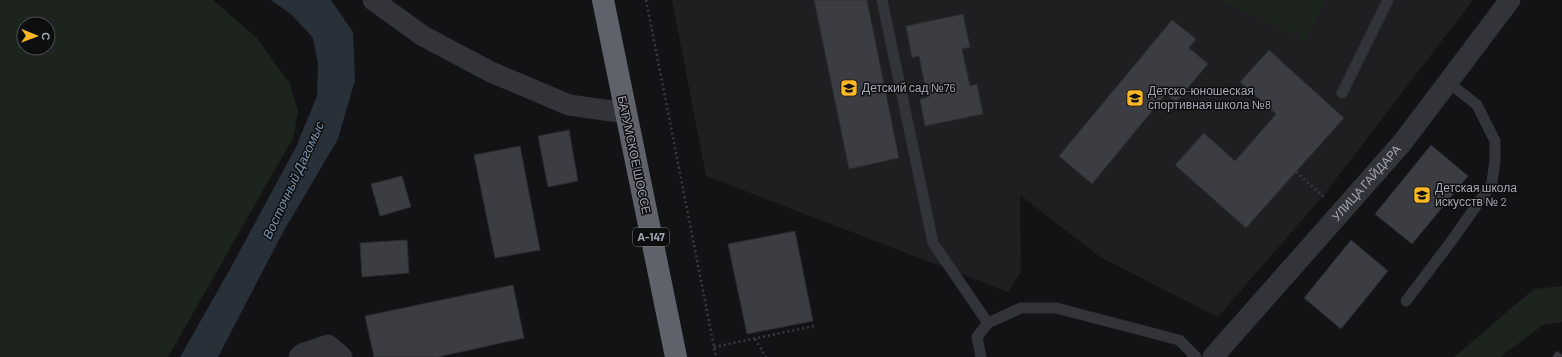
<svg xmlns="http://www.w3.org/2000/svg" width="1562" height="357" font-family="Barlow,sans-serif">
  <rect width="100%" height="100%" fill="#131214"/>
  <path fill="#1f1e21" d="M672 0H1473L1323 196 1218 317 1100 257 1020 195 1021 272 1008 292 706 176Z"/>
  <path fill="#1d241e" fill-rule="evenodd" d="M0 0H213L257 38 290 84 298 111 293 138 168 357H0ZM24 24H48V48H24Z
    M1219 0H1325L1307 40Z
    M1562 286V322L1543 325 1500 357H1454L1534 289Z"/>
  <path fill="#283139" d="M271 0H331L353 32 355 80 338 139 282 234 218 357H180L229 271 296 147 317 96 318 63 313 38 292 15Z"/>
  <path fill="#3c3d42" stroke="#2d2c30" d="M814 0H867L899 158 849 169Z
    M963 14 970 47 962 49 970 86 977 84 983 114 925 126 920 99 927 97 919 56 912 58 906 26Z
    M1172 20 1196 39 1189 48 1208 64 1176 102 1166 94 1092 184 1059 156Z
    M1269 50 1344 118 1246 228 1175 165 1204 133 1235 161 1276 114 1240 82Z
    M569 130 578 181 548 187 538 136Z
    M1431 145 1468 176 1412 244 1375 214Z
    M520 146 540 250 495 258 474 155Z
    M402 176 411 207 380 216 371 184Z
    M795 231 813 321 747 334 728 244Z
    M407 240 409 273 362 277 360 243Z
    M1351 240 1388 271 1341 329 1304 298Z
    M513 285 524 338 438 357H374L365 316Z
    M1557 351 1562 355V357H1552Z"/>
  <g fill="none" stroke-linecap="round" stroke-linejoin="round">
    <path stroke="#393b41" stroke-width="2.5" stroke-dasharray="2 3" stroke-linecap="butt" d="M646 0 716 357
      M1296 172 1324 197
      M755 339 766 357
      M714 347 814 326"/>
    <path stroke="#333439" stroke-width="11" d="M882 0 933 243 988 323
      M1342 93 1388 0
      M1406 301 1453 239 1492 183 1495 159V141L1477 105 1448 82
      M981 357 977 337 988 323 1021 308H1056L1179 340 1196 357"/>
    <g stroke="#333439" stroke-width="21">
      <path d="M373 0 423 36 491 72 569 105 626 113"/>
      <path d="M299 357 302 354 328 345 342 357"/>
      <path id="s1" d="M1213 357 1402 143 1510 0"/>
    </g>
    <path stroke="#5f626b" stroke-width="22" d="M603 0 676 357"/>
  </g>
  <defs>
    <symbol id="school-square" viewBox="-11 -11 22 22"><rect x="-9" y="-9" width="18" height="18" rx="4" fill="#fbb824" stroke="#0e0e0f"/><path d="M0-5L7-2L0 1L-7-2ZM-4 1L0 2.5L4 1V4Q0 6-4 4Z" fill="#111"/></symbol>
  </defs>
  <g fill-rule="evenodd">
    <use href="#school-square" x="839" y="78" width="20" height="20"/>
    <use href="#school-square" x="1125" y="88" width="20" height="20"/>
    <use href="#school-square" x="1412" y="185" width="20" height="20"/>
  </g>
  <g text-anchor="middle" stroke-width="3" stroke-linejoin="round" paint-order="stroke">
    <rect fill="#0e0e0f" stroke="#767a84" stroke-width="1" x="633" y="228" width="36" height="18" rx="3"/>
    <g font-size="11" font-weight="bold" fill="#a3a8b6">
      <text x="651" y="241">А-147</text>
    </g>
    <g font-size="12" fill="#a3a8b6" stroke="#0e0e0f" text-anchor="start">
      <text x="862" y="92">Детский сад №76</text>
      <text x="1148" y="95">Детско-юношеская<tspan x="1148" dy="14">спортивная школа №8</tspan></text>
      <text x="1435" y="192">Детская школа<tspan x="1435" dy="14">искусств № 2</tspan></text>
    </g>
    <g font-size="12" fill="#a3a8b6" stroke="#0e0e0f">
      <text transform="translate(634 155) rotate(78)" y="4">БАТУМСКОЕ ШОССЕ</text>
      <text dy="4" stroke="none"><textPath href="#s1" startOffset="232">УЛИЦА ГАЙДАРА</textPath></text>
    </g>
    <g font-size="13" font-style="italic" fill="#7896b3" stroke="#0e0e0f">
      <text transform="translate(293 180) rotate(-65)" y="5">Восточный Дагомыс</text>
    </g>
  </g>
  <g transform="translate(36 36) rotate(91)"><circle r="19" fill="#0e0e0f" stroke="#4a4c52"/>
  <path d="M0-3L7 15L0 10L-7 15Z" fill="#fbb824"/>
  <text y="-6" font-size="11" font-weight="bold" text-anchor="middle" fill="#a3a8b6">С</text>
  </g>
</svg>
